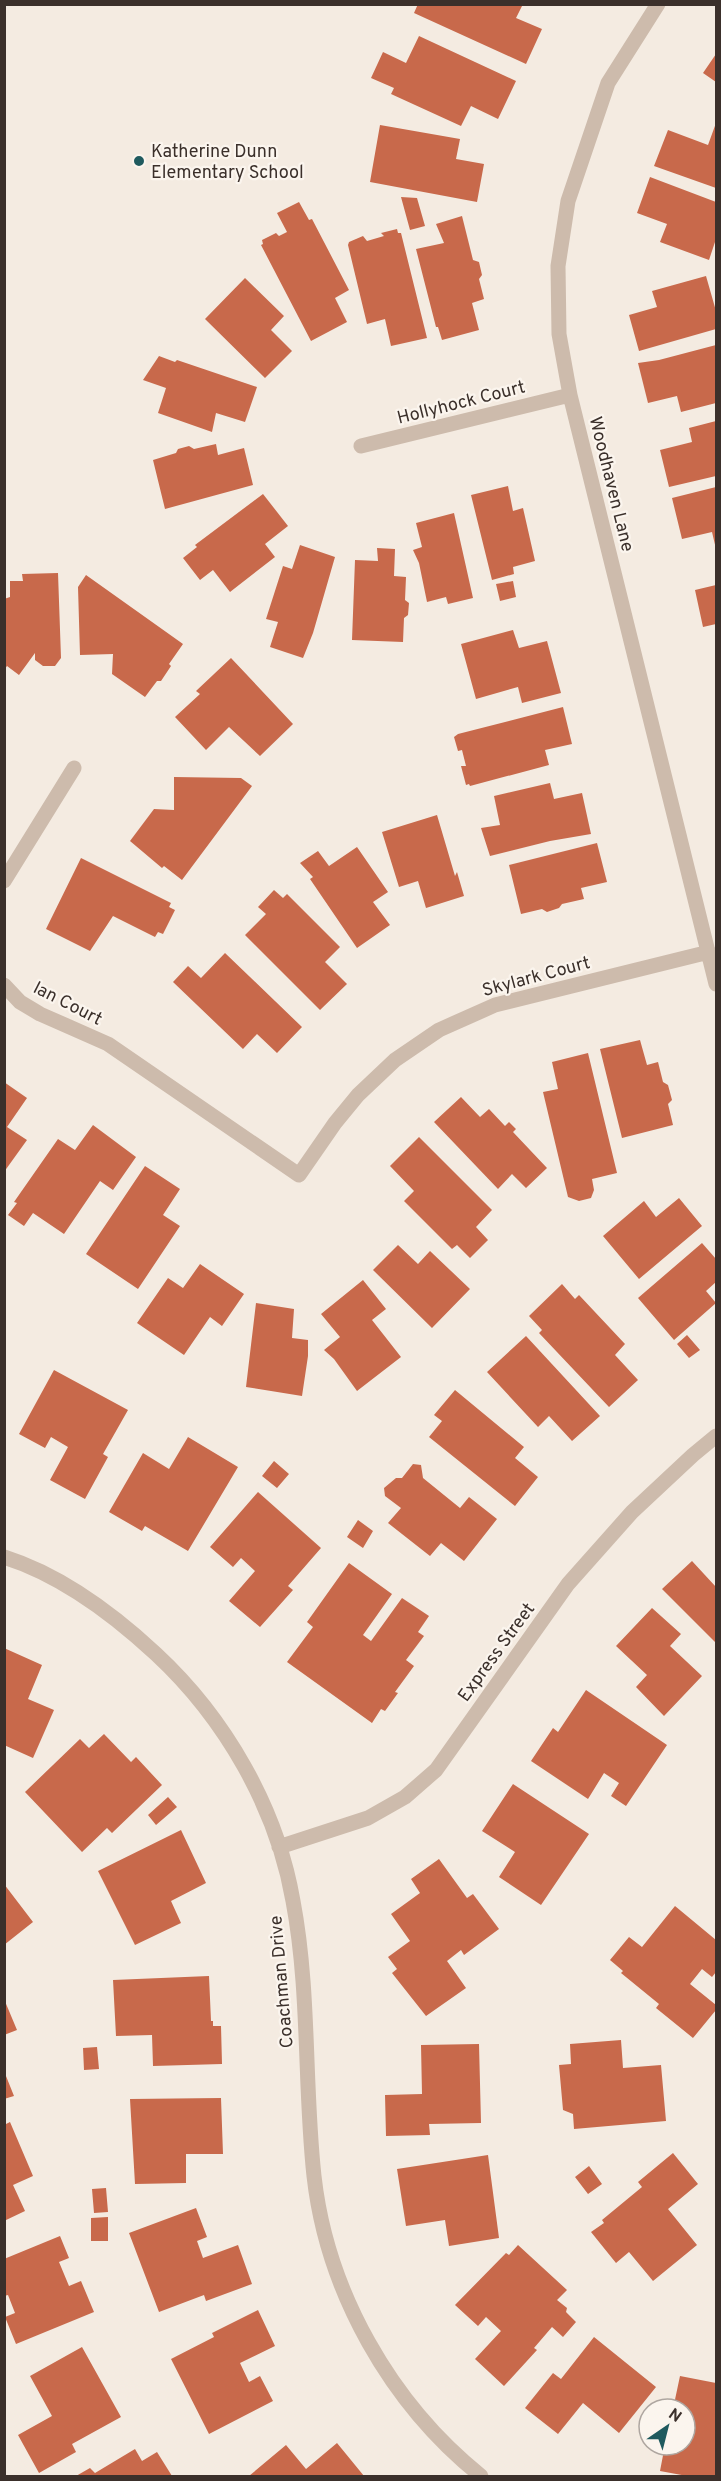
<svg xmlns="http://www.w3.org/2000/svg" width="721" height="2481" font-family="Overpass,sans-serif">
  <rect width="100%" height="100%" fill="#f4ebe1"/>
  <path fill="#c8694b" d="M418 4H523L516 18 542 29 526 64 414 13Z
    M419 36 516 81 498 119 471 106 461 126 391 94 394 88 371 78 383 52 406 63Z
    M716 54V82L703 73Z
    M716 123V188L654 166 668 130 708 145Z
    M380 125 460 139 456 159 484 164 477 202 370 182Z
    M650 177 716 202V239L709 260 660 242 667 224 637 213Z
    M401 197 417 198 425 226 410 230Z
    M299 202 309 220 312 219 349 290 335 298 347 322 311 341 261 245 263 244 262 240 276 233 279 236 287 232 277 213Z
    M462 216 473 260 479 262 482 275 479 279 484 299 472 303 479 330 442 340 438 327H436L416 249 444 243 436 224Z
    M397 229 398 233H401L427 338 391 346 385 319 367 324 348 245 349 242 363 236 367 241 384 236 381 233Z
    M706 276 716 311V329L639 351 629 315 657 307 652 291Z
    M245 278 284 316 271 330 292 351 265 378 205 319Z
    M716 345V403L681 412 677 396 648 403 638 363 659 360Z
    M159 356 175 362 177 360 257 387 245 422 216 413 212 432 158 413 166 388 143 380Z
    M716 421V476L669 487 660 450 692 442 689 428Z
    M216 444 218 455 244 448 253 485 165 509 153 460 176 453 178 449 189 446 194 449Z
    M508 486 513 511 523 508 535 561 513 567 514 574 492 580 471 495Z
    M716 487V549L712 532 682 539 672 498Z
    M263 494 288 526 265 544 275 557 230 592 213 570 200 580 183 558 197 547 195 545Z
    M454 513 473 598 448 604 446 597 427 602 419 563 413 550 422 547 416 523Z
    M300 545 335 557 313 633 303 658 270 647 278 622 266 619 283 566 292 569Z
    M377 548 395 549 394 576 406 577 405 600 409 603 408 615 404 618 403 642 352 640 355 560 378 561Z
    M58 573 61 658 55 666H43L35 660V653L19 675 7 666 4 670V599L10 597V581H23L22 574Z
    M86 575 183 644 169 664 171 666 161 681H157L145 697 112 674 113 654 80 655 78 587Z
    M513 581 516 597 500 601 496 584Z
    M716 585V624L703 627 695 590Z
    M513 630 519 648 547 641 561 693 522 703 518 687 476 699 461 644Z
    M231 658 293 724 260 756 229 727 206 750 175 717 200 694 196 691Z
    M563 707 572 744 545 750 549 765 470 786 469 784 466 785 461 766H466L462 750 458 751 454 737 458 734Z
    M174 777 241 778 252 786 182 880 164 866 162 868 130 841 154 809 174 810Z
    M550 783 554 799 582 793 591 834 550 841 490 856 481 828 500 825 494 796Z
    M437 815 455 876 457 872 464 896 426 908 418 881 399 887 382 832Z
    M597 843 607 882 581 888 584 899 562 904 559 908 547 912 542 909 521 914 509 865Z
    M357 847 388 892 373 902 390 925 357 948 310 879 313 877 300 863 318 851 329 866Z
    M81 858 171 903 169 907 175 910 163 934 158 932 155 937 113 916 90 951 46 929Z
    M274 890 283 898 287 894 340 947 325 962 347 984 320 1010 245 935 266 914 258 907Z
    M225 953 302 1027 277 1053 257 1034 243 1049 173 982 188 966 201 978Z
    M640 1040 647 1065 658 1062 663 1082 668 1085 672 1100 668 1104 673 1125 622 1138 600 1049Z
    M588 1053 617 1173 592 1179 594 1190 591 1198 579 1201 568 1197 543 1092 558 1089 552 1062Z
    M4 1082 27 1098 7 1127 27 1140 4 1172Z
    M461 1097 480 1117 489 1109 505 1126 509 1122 516 1129 513 1132 547 1168 526 1188 512 1174 498 1189 434 1122Z
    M93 1125 136 1157 113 1190 100 1181 64 1234 33 1213 24 1226 8 1215 17 1203 14 1202 58 1139 75 1150Z
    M419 1137 492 1210 476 1227 488 1240 470 1258 457 1245 452 1249 404 1201 414 1191 390 1166Z
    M145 1166 180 1189 163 1215 180 1226 138 1289 86 1254Z
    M679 1198 702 1226 639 1279 603 1236 644 1201 656 1217Z
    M702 1243 716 1259V1282L706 1291 716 1303 674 1340 638 1298Z
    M398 1245 418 1264 430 1251 470 1289 432 1328 373 1270Z
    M200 1264 244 1294 222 1326 210 1317 184 1355 137 1323 168 1278 183 1288Z
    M363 1280 386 1309 372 1320 401 1357 357 1391 334 1359 324 1350 340 1337 321 1314Z
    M562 1284 575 1299 579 1295 625 1344 615 1355 638 1380 609 1407 539 1333 542 1330 529 1316Z
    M256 1303 294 1309 292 1338 308 1340V1356L302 1396 246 1387Z
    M687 1335 700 1350 689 1358 677 1344Z
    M526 1336 600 1416 572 1441 549 1416 538 1427 487 1372Z
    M54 1370 128 1410 103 1454 108 1457 85 1499 50 1480 68 1447 51 1437 45 1448 19 1434Z
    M455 1390 524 1447 515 1458 538 1477 515 1506 429 1437 442 1421 434 1415Z
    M188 1437 238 1467 188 1551 145 1526 142 1531 109 1512 143 1453 169 1469Z
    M274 1461 289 1474 277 1488 262 1476Z
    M413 1464 421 1465 423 1478 460 1508 469 1497 497 1519 464 1561 441 1543 430 1556 388 1523 401 1508 385 1496 384 1488 396 1478H402Z
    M258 1492 321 1548 288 1586 293 1590 260 1627 229 1601 255 1571 241 1558 233 1567 210 1547Z
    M358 1520 373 1531 363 1548 347 1537Z
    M692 1561 716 1587V1643L662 1589Z
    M349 1563 392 1594 363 1635 371 1641 402 1598 429 1616 418 1632 424 1636 406 1660 414 1666 395 1692 398 1693 385 1711 381 1709 372 1723 287 1662 313 1627 307 1622Z
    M652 1608 681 1634 670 1646 702 1676 664 1716 636 1687 647 1675 616 1646Z
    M4 1648 42 1665 28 1699 54 1710 33 1758 4 1745Z
    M586 1690 667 1745 626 1806 611 1796 619 1783 604 1773 588 1799 531 1761 553 1728 558 1732Z
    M104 1734 131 1762 136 1757 162 1785 112 1833 107 1828 82 1852 25 1792 80 1739 89 1748Z
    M513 1784 589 1834 541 1905 499 1877 515 1852 482 1831Z
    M168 1797 177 1807 156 1825 148 1815Z
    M181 1830 206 1883 171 1901 181 1923 135 1945 98 1871Z
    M439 1859 467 1898 473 1894 499 1929 464 1955 461 1950 447 1961 466 1988 426 2016 392 1973 397 1969 388 1957 410 1941 391 1914 420 1893 411 1879Z
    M4 1884 33 1922 4 1945Z
    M675 1906 716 1940V1969L715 1971 716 1972 712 1977 702 1969 690 1984 716 2005V2010L693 2038 656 2008 659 2004 621 1973 623 1971 610 1960 629 1937 642 1947Z
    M209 1976 211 2021H213V2026H221L222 2064 153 2066 152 2035 116 2036 113 1980Z
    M4 1999 17 2030 4 2035Z
    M621 2040 623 2068 661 2065 666 2121 574 2129 573 2114 563 2110 559 2065 571 2064 570 2044Z
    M479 2044 481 2123 429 2124 430 2135 386 2136 385 2095 422 2094 421 2045Z
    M97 2047 99 2069 84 2070 83 2048Z
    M4 2071 14 2096 4 2099Z
    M221 2098 223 2154H186V2183L135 2184 130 2099Z
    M10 2122 33 2176 13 2185 25 2211 4 2221V2125Z
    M673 2153 698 2184 668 2209 697 2245 653 2281 629 2252 616 2263 591 2232 604 2223 602 2220 642 2187 638 2182Z
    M488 2155 499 2238 449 2246 445 2220 406 2226 397 2169Z
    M589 2166 602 2184 588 2194 575 2177Z
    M106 2188 108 2212 94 2213 92 2189Z
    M196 2208 207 2237 197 2241 203 2258 238 2245 252 2284 206 2301 204 2295 159 2312 129 2233Z
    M108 2217V2241H91V2218Z
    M60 2236 69 2258 59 2262 69 2286 81 2281 94 2312 16 2344 5 2317 15 2313 8 2295 4 2296V2259Z
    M518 2245 567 2290 557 2300 567 2308 566 2312 576 2322 563 2337 552 2327 534 2348 537 2350 504 2386 475 2359 501 2331 486 2317 478 2326 455 2305 506 2253 509 2255Z
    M258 2310 275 2346 240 2363 249 2382 260 2376 273 2401 209 2434 171 2359 214 2337 212 2333Z
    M594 2337 656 2387 619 2433 583 2403 558 2434 525 2408 553 2373 561 2379Z
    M82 2347 121 2417 72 2444 76 2452 39 2473 18 2435 52 2416 30 2376Z
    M680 2376 716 2383V2476H687L660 2471 665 2445H685V2409H673Z
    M337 2443 364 2476H249L286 2445 306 2469Z
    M135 2449 142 2461 157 2452 172 2476H76L90 2468 95 2473Z"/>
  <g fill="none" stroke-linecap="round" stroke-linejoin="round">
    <path stroke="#cdbbac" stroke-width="15" d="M658 4 608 83 568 201 558 266 559 334 570 395 716 984
      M361 446 570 395
      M4 881 74 768
      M4 985 20 1002 40 1014 108 1044 299 1175 335 1123 358 1095 395 1060 439 1030 495 1005 709 952
      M4 1557C61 1575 113 1614 156 1654 225 1718 277 1808 293 1901 310 1991 304 2084 314 2176 327 2292 391 2404 481 2476
      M279 1847 368 1818 405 1797 436 1770 568 1584 632 1512 693 1455 716 1436"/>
  </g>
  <circle fill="#1f5a5e" stroke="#fbf5ee" stroke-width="2" cx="139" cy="161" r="6"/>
  <g text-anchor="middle" stroke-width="4.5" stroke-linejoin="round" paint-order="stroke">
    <g font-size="18" fill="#3b302b" stroke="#fbf5ee" text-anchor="start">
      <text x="151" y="157">Katherine Dunn<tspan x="151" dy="21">Elementary School</tspan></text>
    </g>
    <g font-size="18" fill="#3b302b" stroke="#fbf5ee">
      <text transform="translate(461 402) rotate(-14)" y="6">Hollyhock Court</text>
      <text transform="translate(612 484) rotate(76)" y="6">Woodhaven Lane</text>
      <text transform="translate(536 976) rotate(-15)" y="6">Skylark Court</text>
      <text transform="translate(68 1003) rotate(27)" y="6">Ian Court</text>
      <text transform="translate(496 1652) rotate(-54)" y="6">Express Street</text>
      <text transform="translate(281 1982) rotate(-95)" y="6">Coachman Drive</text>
    </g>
  </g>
  <rect width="721" height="2481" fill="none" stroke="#3b302b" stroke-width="12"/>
  <g transform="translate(667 2427) rotate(35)"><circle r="28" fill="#fbf5ee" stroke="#aea6a0" stroke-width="1.5"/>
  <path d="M0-4.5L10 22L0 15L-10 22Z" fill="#1f5a5e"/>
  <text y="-9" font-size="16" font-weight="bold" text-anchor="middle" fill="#3b302b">N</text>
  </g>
</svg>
